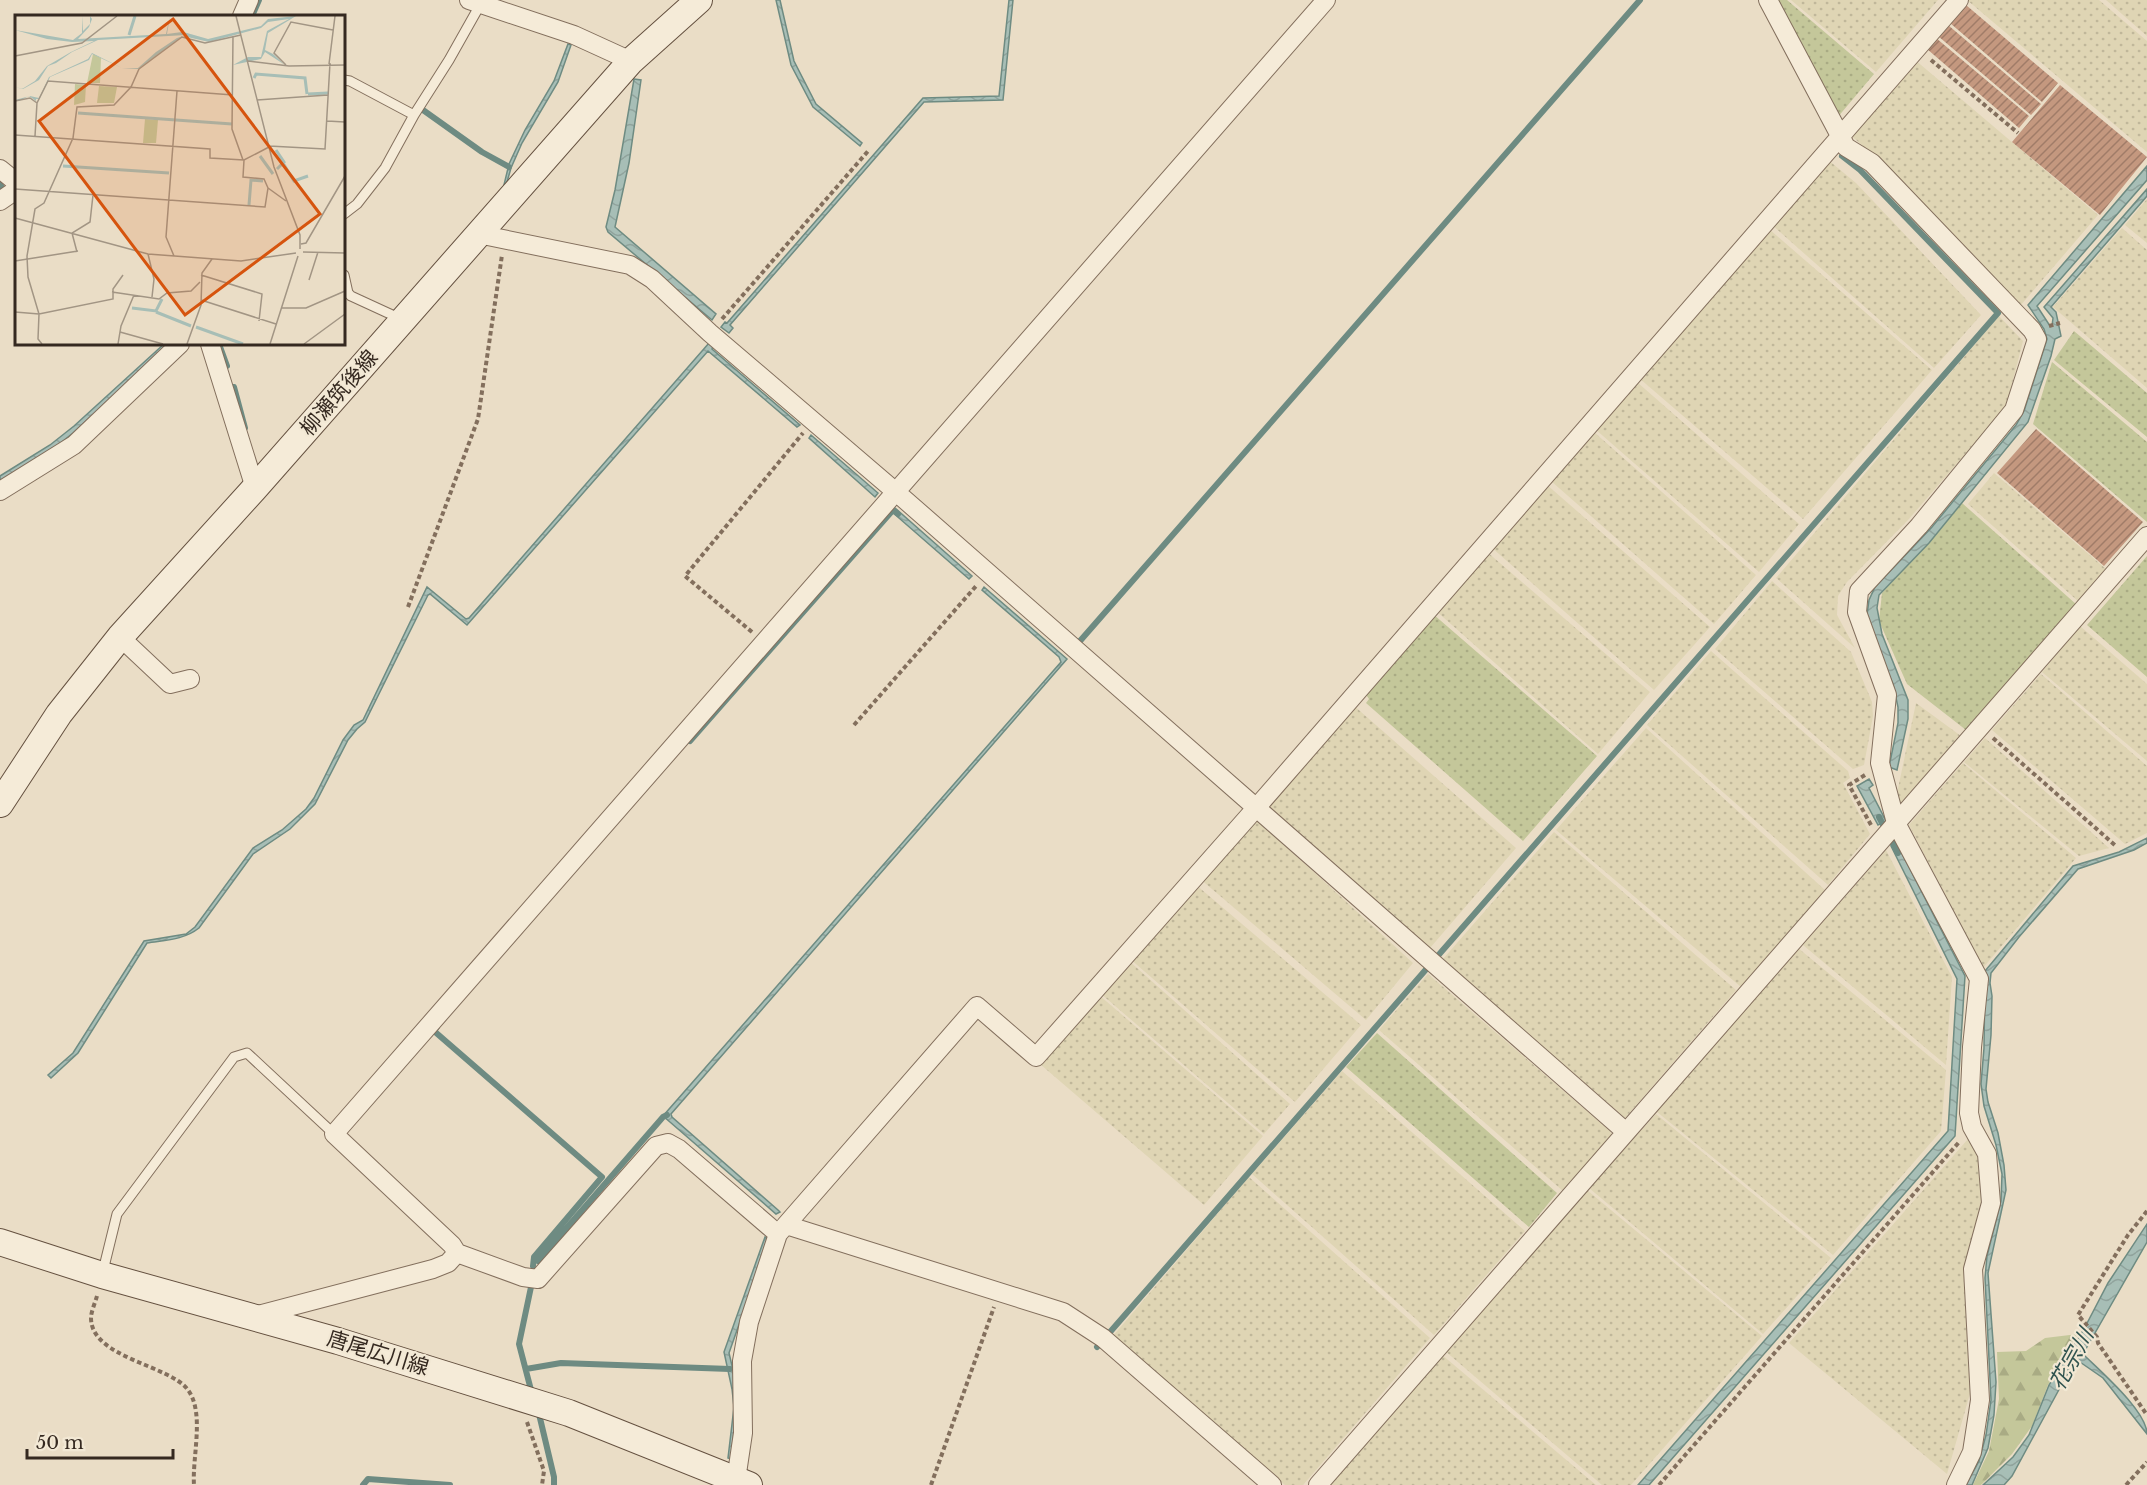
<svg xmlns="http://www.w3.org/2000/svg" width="2147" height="1485" font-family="'Libre Baskerville','Noto Sans JP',serif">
  <defs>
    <pattern id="farmland-dots" width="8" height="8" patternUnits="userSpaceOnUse" patternTransform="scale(1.5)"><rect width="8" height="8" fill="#dfd5b4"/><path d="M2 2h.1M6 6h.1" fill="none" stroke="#c0b79a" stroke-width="1.8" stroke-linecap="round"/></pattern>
    <pattern id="grass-dots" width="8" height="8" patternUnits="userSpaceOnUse" patternTransform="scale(1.5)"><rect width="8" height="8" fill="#c4c79a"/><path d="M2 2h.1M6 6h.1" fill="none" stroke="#a9ab84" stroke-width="1.8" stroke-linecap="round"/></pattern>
    <pattern id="forest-firs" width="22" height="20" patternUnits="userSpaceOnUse" patternTransform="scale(1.5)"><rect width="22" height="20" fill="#c4c79a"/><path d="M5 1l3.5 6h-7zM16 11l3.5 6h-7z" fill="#a9ab84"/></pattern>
    <pattern id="water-waves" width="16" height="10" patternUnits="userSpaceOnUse" patternTransform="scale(1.5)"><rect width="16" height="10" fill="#a7beb6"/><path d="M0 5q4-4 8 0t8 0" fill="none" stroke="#90a39c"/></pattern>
    <pattern id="building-hatch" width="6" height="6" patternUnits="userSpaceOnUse" patternTransform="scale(1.5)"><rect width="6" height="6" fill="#c4987f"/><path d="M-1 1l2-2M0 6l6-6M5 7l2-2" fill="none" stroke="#a07c68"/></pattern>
  </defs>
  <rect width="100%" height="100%" fill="#eaddc6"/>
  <path fill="url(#farmland-dots)" d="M1791 0H1938L1876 72Z
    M1967 0H2099L2147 41V152Z
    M2106 0H2147V36Z
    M1914 59 2098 215 2020 306 1883 163 1848 133Z
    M1827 159 1856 183 1981 315 1934 368 1772 225Z
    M2147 199V243L2125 225Z
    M2122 228 2147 250V388L2053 307Z
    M1769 229 1932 370 1803 519 1639 378Z
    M1999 316 2023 341 2006 407 1908 520 1847 582 1838 596 1837 615 1855 648 1776 578Z
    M1637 382 1799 524 1759 572 1595 429Z
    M1594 432 1756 575 1714 624 1551 481Z
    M1994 473 2106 569 2079 602 1968 504Z
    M1546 484 1710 627 1654 690 1491 547Z
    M1486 551 1650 692 1598 754 1435 610Z
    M1772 581 1851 652 1872 702 1873 716 1864 765 1853 769 1715 649Z
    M2080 626 2147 684V761L2042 672Z
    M1711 651 1848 771 1850 778 1843 783 1870 834 1828 885 1647 725Z
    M2041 674 2147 766V833L2125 844 1992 730Z
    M1916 703 1961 736 1903 804 1896 798Z
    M1352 704 1516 848 1430 948 1267 809Z
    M1646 728 1825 890 1741 987 1556 830Z
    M1985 738 2109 848 2079 856 1964 762Z
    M1963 763 2076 858 1983 968 1909 825Z
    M1258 821 1413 963 1366 1020 1199 878 1249 822Z
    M1554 832 1736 990 1625 1118 1443 959Z
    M1886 850 1952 977 1946 1065 1803 945Z
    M1195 884 1361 1025 1295 1102 1129 958Z
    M1798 948 1946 1070 1941 1131 1833 1255 1657 1112Z
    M1128 960 1290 1104 1264 1134 1100 993Z
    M1428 974 1610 1131 1612 1137 1563 1191 1379 1030Z
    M1099 995 1263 1136 1204 1205 1040 1064Z
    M1342 1071 1525 1231 1434 1335 1252 1174Z
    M1656 1114 1831 1258 1763 1334 1589 1188Z
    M1968 1139 1980 1154 1982 1204 1971 1390 1947 1474 1789 1343Z
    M1249 1177 1430 1338 1303 1485H1285L1112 1337Z
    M1587 1190 1762 1336 1631 1485H1602L1445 1351Z
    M1441 1354 1596 1485H1328Z"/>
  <path fill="url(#grass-dots)" d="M1773 0H1787L1874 74 1837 118Z
    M2074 331 2147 393V437L2054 360Z
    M2052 362 2147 442V522L2033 424Z
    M1962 503 2077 605 1966 730 1907 684 1879 621 1882 593Z
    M2147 556V677L2087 625Z
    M1433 614 1597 756 1523 841 1366 703 1369 699 1364 692Z
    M1377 1033 1557 1193 1529 1227 1346 1067Z"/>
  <path fill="url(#forest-firs)" d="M2078 1334 2048 1385 2032 1426 2012 1454 1981 1485H1973L1989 1451 1999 1399 1997 1352 2026 1351 2045 1338Z"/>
  <path fill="url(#water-waves)" stroke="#6e8b82" stroke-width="1.5" d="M776 0H780L794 61 816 104 862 143 860 146 813 107 791 65Z
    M1009 0H1013L1003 100 924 102 730 325 733 328 729 333 721 327 725 322 727 323 923 98 999 96Z
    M568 44 571 45 558 82 522 143 511 168 505 189H503L509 164 525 130 554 81Z
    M634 79 641 80 629 163 615 227 716 314 712 320 608 232 606 227 615 190Z
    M2147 166V180L2037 306 2050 326H2052L2053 318 2044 307 2147 189V196L2051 307 2056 312 2061 336 2055 339 2051 356 2028 422 1929 543 1879 595 1877 608 1882 634 1908 700V719L1897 770 1889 767 1898 723V707L1893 684 1874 641 1867 615 1869 600 1875 587 1932 527 2016 425 2024 411 2047 339 2044 329 2028 305Z
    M709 343 713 346 712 349 800 425 797 427 708 351 467 625 430 594 428 595 365 722 357 729 348 740 315 804 290 829 253 854 199 928C184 940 165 940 147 943L78 1053 51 1078 48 1075 73 1053 144 941 186 934 195 927 253 848 282 830 306 809 314 798 343 740 354 725 363 720 427 587 466 619 469 618Z
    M164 344H169L73 433 58 445 0 481V476L50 445 74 426Z
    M811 435 878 493 875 497 809 438Z
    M895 508 972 576 969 579 892 512Z
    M984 587 1067 659 671 1114 672 1117 778 1210 780 1212 776 1214 663 1116 1061 662 1059 657 982 590Z
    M1869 779 1873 785 1869 788 1886 821 1878 825 1857 786Z
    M2147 838V843L2134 850 2078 869 2019 937 1991 973 1990 983 1992 996 1991 1035 1986 1089 1988 1102 1998 1133 2004 1165 2006 1190 1988 1273 1996 1382 1994 1415 1988 1448 1972 1485H1966L1979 1461 1986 1435 1991 1400 1985 1278 1987 1256 2001 1201 2002 1174 1996 1145 1984 1106 1981 1084 1984 1048 1985 971 2073 866 2119 852Z
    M1897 844 1965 976 1955 1136 1649 1485H1638L1948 1131 1957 979 1891 846Z
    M2147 1224V1242L2083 1354C2100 1371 2147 1411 2147 1434L2103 1378 2077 1360 2071 1363 2068 1373 2012 1476 2004 1485H1983L2013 1457 2029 1435 2049 1385 2084 1329 2108 1283Z
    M765 1237 769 1239 729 1353 738 1391 731 1459 728 1458 734 1407 732 1389 724 1352Z"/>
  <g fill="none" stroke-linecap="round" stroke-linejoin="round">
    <path stroke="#6e8b82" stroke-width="6" d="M252 16 259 0
      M423 110 482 152 509 167
      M0 185 1 186
      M219 344 227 366
      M234 387 245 428
      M1080 641 1640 0
      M690 741 893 510 898 514
      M1879 817 1898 853
      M437 1027 434 1031 602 1177 534 1257 533 1266
      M538 1261 663 1117 667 1115
      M1097 1347 1998 313 1860 170 1842 156
      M526 1369 561 1363 730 1369
      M531 1390 519 1344 531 1287
      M539 1414 554 1477V1485
      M363 1485 368 1479 450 1485"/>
  </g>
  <path fill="url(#building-hatch)" d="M1966 5 2058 83 2042 102 1950 23Z
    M1948 25 2041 104 2031 115 1938 36Z
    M1936 38 2029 116 2019 128 1927 49Z
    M2060 85 2147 157 2100 215 2012 142Z
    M2036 429 2143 522 2104 566 1997 473Z"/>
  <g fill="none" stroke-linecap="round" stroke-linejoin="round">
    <defs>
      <path id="service" d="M344 80 350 81 414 115
        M344 214 357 204 385 168 414 115 449 60 480 5
        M344 275 348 293 351 296 401 319
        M102 1275 117 1214 234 1057 247 1053 334 1134"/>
      <path id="minor" d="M469 0 574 35 631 61
        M1768 0 1846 147 1872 163 2032 330 2037 339 2014 410 1919 526 1859 591 1857 612 1887 695 1880 763 1896 823 1979 979 1972 1047 1969 1113 1972 1127 1987 1154 1991 1203 1973 1269 1980 1400 1972 1452 1956 1485
        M242 16 249 0
        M0 169 16 182
        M0 201 16 190
        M478 234 630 265 652 279 710 333 896 492 1626 1132
        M210 344 255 488
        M0 491 74 445 180 344
        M120 637 170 684 190 679
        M786 1225 1063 1312 1103 1338 1272 1485
        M457 1253 523 1277 538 1279 656 1146 668 1143 679 1149 778 1234
        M254 1316 433 1269 448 1263 457 1253 452 1245 334 1134 1326 0
        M736 1480 743 1433 742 1361 749 1322 778 1234 977 1006 1036 1057 1256 808 1959 0
        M1318 1485 2147 536"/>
      <path id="secondary" d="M0 804 59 714 120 637 255 488 631 61 699 0
        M0 1242 102 1275 338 1341 569 1413 749 1485"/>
    </defs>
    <use href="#service" stroke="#836f5d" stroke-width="11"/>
    <use href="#minor" stroke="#836f5d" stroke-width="20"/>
    <use href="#secondary" stroke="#655140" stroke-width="28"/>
    <path stroke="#836f5d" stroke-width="4" stroke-dasharray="4.5 3" stroke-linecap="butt" d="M1931 60 2018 133
      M722 319 869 150
      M2049 326 2060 323
      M408 607 478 419 502 255
      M752 632 685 576 803 433
      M854 725 977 585
      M1993 738 2116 846
      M1865 775 1849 785 1871 825
      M2147 1211 2128 1235 2078 1315 2097 1337 2098 1343 2147 1415
      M97 1296C95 1303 91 1312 91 1318 91 1358 170 1365 188 1390 205 1413 192 1457 194 1485
      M527 1422 544 1471 542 1485
      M931 1485 994 1307
      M1659 1485 1960 1141
      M2126 1485 2147 1462"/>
    <use href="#service" stroke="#f5ebd8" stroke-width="9"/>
    <use href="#minor" stroke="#f5ebd8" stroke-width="18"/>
    <use href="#secondary" stroke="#f5ebd8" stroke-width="26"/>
  </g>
  <g text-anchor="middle" stroke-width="4.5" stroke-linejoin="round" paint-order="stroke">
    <g font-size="21" fill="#352920" stroke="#f2e8d4">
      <text transform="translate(339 393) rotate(-49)" y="7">柳瀬筑後線</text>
      <text transform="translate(378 1353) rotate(17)" y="7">唐尾広川線</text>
    </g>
    <g font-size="22" font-style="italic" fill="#30534f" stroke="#f2e8d4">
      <text transform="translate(2071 1359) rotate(-61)" y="8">花宗川</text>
    </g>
  </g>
  <g transform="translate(15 15)">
    <rect width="330" height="330" fill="#eaddc6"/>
    <path d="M78 39 86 43 85 68H72ZM60 69 71 70 70 87 63 89 59 90ZM84 71 102 72 99 88H82ZM130 104 143 105 141 128H128Z" fill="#c4c79a"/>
    <path d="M67 1 68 16 75 9V1L77 4 74 12 63 24 151 19 155 1 152 19 167 17 172 18 193 24 246 11 253 4 281 1 253 18 250 35 258 39 270 50 250 37 246 44 218 50 233 42H246L252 16 274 4 253 7 246 13 194 27 168 21 123 54 107 53 77 39 74 45 35 62 25 83 23 84H21V86L14 81 4 86 0 85 15 81 24 83 34 62 73 44 77 38 107 53H123L141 37 162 23 171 20 83 25 57 37 41 48 33 51 24 65 8 74 0 72 7 74 20 66 32 51 56 37 79 26 57 27 32 24 0 15 58 25 67 18Z" fill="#a7beb6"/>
    <path fill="none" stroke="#a7beb6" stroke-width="3" d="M114 20 120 1M239 63 241 59 290 63 292 79M293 79 313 78M63 98 217 109M261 135 269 147 262 154M245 141 258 159M268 148 279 166 293 161M48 151 154 158M234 190 236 165 248 166M117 293 141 296 147 284M141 297 176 311M181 312 228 329"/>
    <path fill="none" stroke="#a29584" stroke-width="1.5" d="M221 1 259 152 285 220V234M218 21 217 114 228 145M0 41 67 28 102 1M233 46 274 51 330 50M314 49 320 1M271 50 259 38 276 7 318 15M242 85 313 80M0 86 15 83 22 88M312 106 330 107M0 120 195 134V143L229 145 254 132M20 121 22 88 33 66 218 80M254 131 310 134 315 48M229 145 228 162 249 164 253 173M0 174 250 192 253 173 271 186M0 203 133 239 226 246 281 238M286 229 291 228 330 161M62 237 57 218 75 207 78 180M288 237 330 238M133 239 139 264 137 282M159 241 151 222 162 76M0 246 63 236M186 260 247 279 244 306M294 265 303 237M97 277 144 284 152 278 176 276 185 267M186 285 261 309M267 293H291L330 276M0 297 24 299 98 284V274L108 260M105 317 148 329M27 329 23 324 24 299 13 262 12 241 20 194 29 188 58 123 62 92 99 90 116 72 124 54 167 22 190 28 226 20M103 329 106 311 119 280M172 329 186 290 187 258 197 244M255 329 283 241M289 329 330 299"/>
    <path fill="#d6540e" fill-opacity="0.15" stroke="#d6540e" stroke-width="3" d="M158 4 305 199 170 300 24 106Z"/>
    <rect width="330" height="330" fill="none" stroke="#352920" stroke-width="3"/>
  </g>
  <path d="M27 1449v9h146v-9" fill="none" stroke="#352920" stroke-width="3"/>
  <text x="36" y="1449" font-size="18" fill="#352920" stroke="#f2e8d4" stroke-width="4.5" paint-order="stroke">50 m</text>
</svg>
